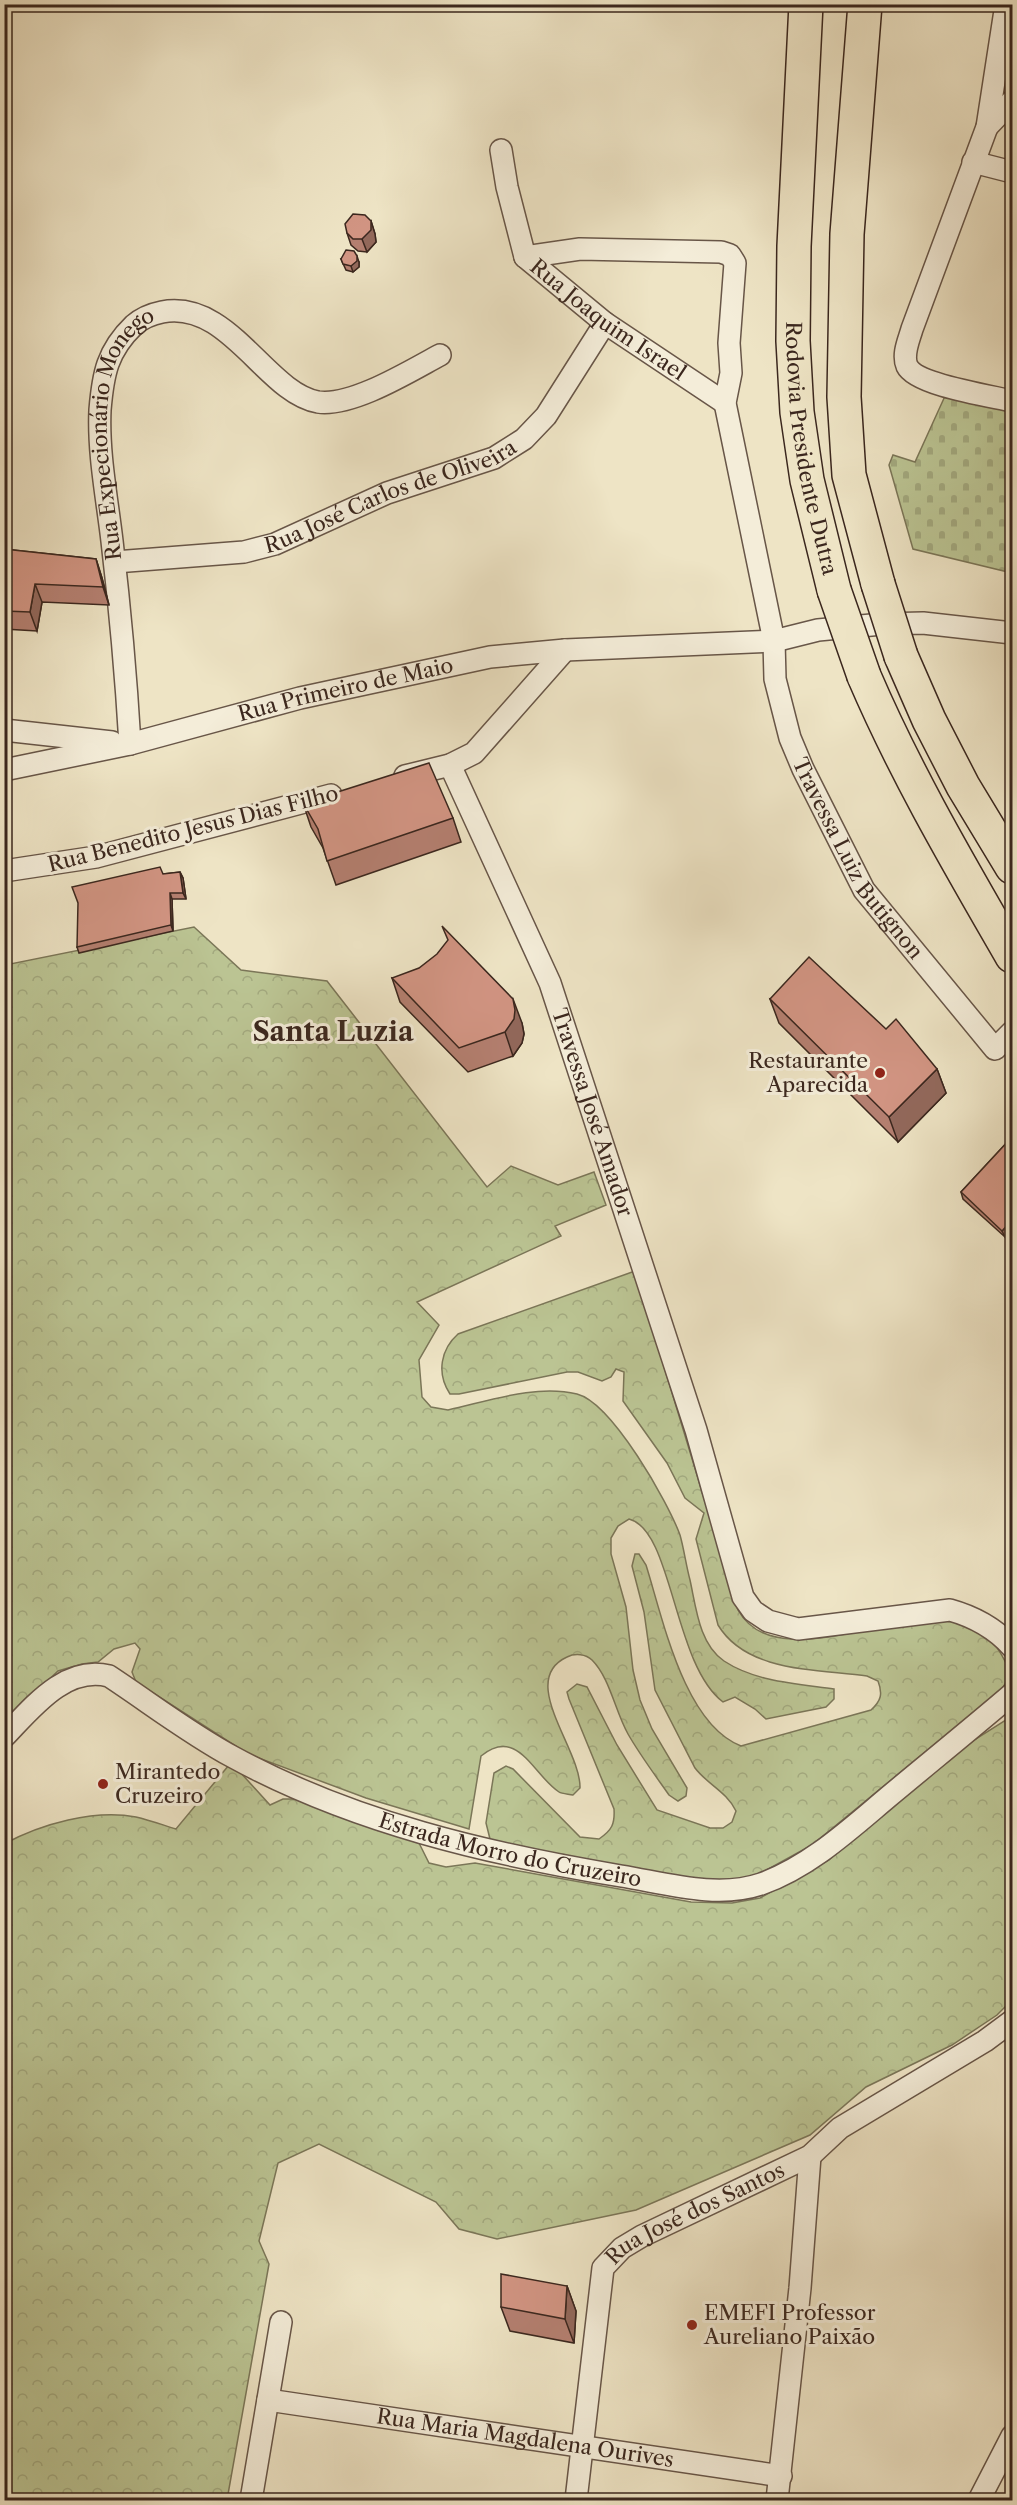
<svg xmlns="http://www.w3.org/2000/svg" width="1017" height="2505" font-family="'Libre Caslon Text',serif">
  <defs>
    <pattern id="forest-crowns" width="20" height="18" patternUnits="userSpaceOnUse" patternTransform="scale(1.5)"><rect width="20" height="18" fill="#bbc493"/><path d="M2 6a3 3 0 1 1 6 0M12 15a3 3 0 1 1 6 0" fill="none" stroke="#a2a87e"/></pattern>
    <pattern id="cemetery-stones" width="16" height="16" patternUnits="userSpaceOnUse" patternTransform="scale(1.5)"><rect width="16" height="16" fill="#bbc493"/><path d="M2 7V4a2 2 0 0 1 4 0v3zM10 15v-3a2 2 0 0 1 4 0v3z" fill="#a2a87e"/></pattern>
  </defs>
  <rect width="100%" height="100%" fill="#eee4c5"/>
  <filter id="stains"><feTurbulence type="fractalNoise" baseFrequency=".00333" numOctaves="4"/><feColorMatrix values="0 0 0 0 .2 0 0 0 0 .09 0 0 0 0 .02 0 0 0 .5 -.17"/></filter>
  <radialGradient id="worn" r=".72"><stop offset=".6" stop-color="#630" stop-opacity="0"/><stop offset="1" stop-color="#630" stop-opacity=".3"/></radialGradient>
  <!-- forest -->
  <path fill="url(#forest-crowns)" stroke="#7b7658" stroke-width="1.5" d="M 194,927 L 241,970 L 327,981 L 487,1187 L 511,1166 L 558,1185 L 594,1172 L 606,1205 L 555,1226 L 561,1236 L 417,1302 L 439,1325 L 419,1360 L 422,1397 L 431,1407 L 448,1410 C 489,1401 536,1384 577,1394 C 612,1403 668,1502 680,1535 C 684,1549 686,1565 690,1580 C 696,1607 699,1644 724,1661 C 756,1682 798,1684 834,1689 L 834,1699 L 826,1707 L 766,1719 L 755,1709 L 735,1697 L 723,1702 C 673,1664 673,1530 629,1519 L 618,1526 L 611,1538 L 611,1554 L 626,1607 L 633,1670 L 640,1700 L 652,1729 L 687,1788 L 686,1796 L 678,1801 L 669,1795 C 655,1775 640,1755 628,1734 C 615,1711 610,1678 592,1660 C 586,1654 575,1653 567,1657 C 517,1680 581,1749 580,1788 L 573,1795 C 569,1794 562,1794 559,1792 C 533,1775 518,1726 481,1756 L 469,1829 L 366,1798 L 248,1754 L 136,1682 L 132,1672 L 140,1649 L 135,1643 L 114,1649 L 98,1662 L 82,1664 L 58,1671 L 5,1722 L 5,965 Z
    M 635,1271 L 738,1610 C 779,1684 923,1589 983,1633 C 997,1644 1004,1658 1011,1674 L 1002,1689 L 812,1845 L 763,1872 L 740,1880 L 694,1880 L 491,1843 L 486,1823 L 494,1773 L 506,1766 L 513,1769 L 580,1837 L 599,1839 C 612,1830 615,1824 614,1809 L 569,1699 L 567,1692 L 577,1684 L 587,1687 L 617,1745 L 657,1810 L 710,1828 L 723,1828 L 732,1822 L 736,1811 C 727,1792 707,1784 695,1768 L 655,1690 L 644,1612 L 632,1566 L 635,1554 L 639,1554 L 646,1565 C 663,1619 684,1724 741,1746 L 871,1710 C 881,1701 883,1694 878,1681 L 867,1676 C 818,1669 747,1673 718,1625 L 696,1539 L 704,1513 L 685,1498 L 667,1463 L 623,1401 L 624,1372 L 616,1369 L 611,1377 L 602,1381 L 578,1372 L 567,1372 L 459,1394 L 450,1394 C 436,1373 441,1349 458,1334 Z
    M 1012,1716 L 1012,2000 L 997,2015 L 952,2045 L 866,2087 L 810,2135 L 636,2210 L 497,2239 L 459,2229 L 436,2202 L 319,2144 L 278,2163 L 259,2241 L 269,2264 L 227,2500 L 5,2500 L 4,1844 C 41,1824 94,1809 136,1817 C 149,1820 163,1825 176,1829 L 229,1765 L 239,1771 L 270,1805 L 283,1799 L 302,1799 L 418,1841 L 429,1863 L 446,1867 L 475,1863 L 691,1902 L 732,1903 L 760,1898 L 829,1860 L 963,1747 Z"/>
  <!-- cemetery -->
  <path fill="url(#cemetery-stones)" stroke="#7b7658" stroke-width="1.5" d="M 945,396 L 1012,412 L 1012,573 L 913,549 L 889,465 L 893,455 L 915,462 Z"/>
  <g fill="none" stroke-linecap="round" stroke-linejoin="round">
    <defs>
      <g id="street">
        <path d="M 1006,4 L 987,127 L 912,329 C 909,340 902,354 907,366 C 916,385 991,396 1012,401"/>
        <path d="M 987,127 L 1012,101"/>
        <path id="s1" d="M 501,150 L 507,187 L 525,257 L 605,323 L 725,403"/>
        <path d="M 973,162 L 1012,172"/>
        <path id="s2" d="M 525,257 L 580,249 L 721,252 L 730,255 L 735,263 L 729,343 L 731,373 L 725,403 L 774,641 L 775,679 L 790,738 L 803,769 L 864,890 L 995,1049 L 1012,1032"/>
        <path id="s3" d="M 115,562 L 244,552 L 275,544 L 387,493 L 494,458 L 524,439 L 546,416 L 605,323"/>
        <path d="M 4,730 L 112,742"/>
        <path id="s4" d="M 130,744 C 126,676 120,609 112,541 C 107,498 98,453 100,410 C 103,374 107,351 134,325 C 142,318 152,314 162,312 C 229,299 266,393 318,402 C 352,407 410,371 440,355"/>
        <path id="s5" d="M 450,765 L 550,983 L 696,1430 L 743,1597 L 753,1611 L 768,1621 L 798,1629 L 950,1610 C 975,1617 995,1628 1012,1647"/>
        <path id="s6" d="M 4,770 L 130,744 L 300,698 L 490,657 L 565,650 L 774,641 L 818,630 L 882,624 L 923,623 L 1012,633"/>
        <path d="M 405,776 L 450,765 L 474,753 L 565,650"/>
        <path d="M 4,871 L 96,857 L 331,795"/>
        <path id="s7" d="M 4,1737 C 32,1708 65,1665 109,1676 C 150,1703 190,1734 233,1757 C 352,1822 488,1854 621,1876 C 665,1883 717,1899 761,1884 C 809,1867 849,1830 887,1798 C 929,1763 971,1729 1012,1694"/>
        <path id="s8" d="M 268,2400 L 781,2476"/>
        <path d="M 251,2500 L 281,2322"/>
        <path id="s9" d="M 576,2500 L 603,2268 L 622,2248 L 642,2236 L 810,2156 L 840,2128 L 985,2041 L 1012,2021"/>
        <path d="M 777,2500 L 800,2288 L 810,2156"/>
        <path d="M 979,2500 L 1012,2436"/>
      </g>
      <g id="highway">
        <path id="s10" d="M 806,4 L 794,246 L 793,341 L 797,412 L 807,480 L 834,590"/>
        <path d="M 865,4 L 847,234 L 844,397 L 849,475 L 878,584"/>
        <path d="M 901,656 L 929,720 L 963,786 L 1012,867"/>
        <path d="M 864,676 C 906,774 959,864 1012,956"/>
      </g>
    </defs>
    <!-- street casing -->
    <use href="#street" stroke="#685648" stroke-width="24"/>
    <!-- highway casing -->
    <use href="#highway" stroke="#3b271e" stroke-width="36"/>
    <!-- street -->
    <use href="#street" stroke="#f4edd9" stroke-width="21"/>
    <!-- highway -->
    <use href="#highway" stroke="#eee4c5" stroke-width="33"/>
    <defs>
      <path id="highway-bridge" d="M 878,584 L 901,656
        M 834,590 L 864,676"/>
    </defs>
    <!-- highway-bridge casing -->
    <use href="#highway-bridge" stroke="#3b271e" stroke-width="36" stroke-linecap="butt"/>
    <!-- highway-bridge -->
    <use href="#highway-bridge" stroke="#eee4c5" stroke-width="33"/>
  </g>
  <!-- wall -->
  <path fill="#b47f70" stroke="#3b271e" stroke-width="1.5" d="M 371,221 L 375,234 L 376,242 L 367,252 L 358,251 L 351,245 L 347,233 Z
    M 341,259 L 359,262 L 359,267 L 353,272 L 346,270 Z
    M 4,549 L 96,559 L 102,578 L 109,605 L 42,602 L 37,631 L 4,629 Z
    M 303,803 L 453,818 L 461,842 L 336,885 L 323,848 L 311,827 Z
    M 180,872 L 183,878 L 186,899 L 172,899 L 173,931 L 79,953 L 77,947 L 163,874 Z
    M 392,978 L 522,1023 L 524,1034 L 522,1043 L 513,1056 L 468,1072 L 400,1002 Z
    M 770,999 L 937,1069 L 946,1093 L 898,1142 L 779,1023 Z
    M 1012,1137 L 1005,1237 L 963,1199 L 961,1192 Z
    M 567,2286 L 576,2311 L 574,2343 L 510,2331 L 501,2307 Z"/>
  <!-- shaded-wall -->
  <path fill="#92685b" stroke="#3b271e" stroke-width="1.5" d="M 371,221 L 375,234 L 376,242 L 367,252 L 362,239 Z
    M 357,256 L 359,262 L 359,267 L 353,272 L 351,266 Z
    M 96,559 L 102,578 L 109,605 L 103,587 Z
    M 35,584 L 42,602 L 37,631 L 30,612 Z
    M 180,872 L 183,878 L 186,899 L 183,893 Z
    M 170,893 L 172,899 L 173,931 L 171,925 Z
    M 513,999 L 522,1023 L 524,1034 L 522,1043 L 513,1056 L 505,1032 Z
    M 937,1069 L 946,1093 L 898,1142 L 889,1117 Z
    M 1012,1220 L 1012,1229 L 1005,1237 L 1002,1231 Z
    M 567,2286 L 576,2311 L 574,2343 L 565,2319 Z"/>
  <!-- building -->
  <path fill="#d19482" stroke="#3b271e" stroke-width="1.5" d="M 353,214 L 365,215 L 371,221 L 371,230 L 362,239 L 353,239 L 347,233 L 345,224 Z
    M 346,250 L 354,251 L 357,256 L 357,261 L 351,266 L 343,264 L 341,259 Z
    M 4,549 L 96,559 L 103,587 L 35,584 L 30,612 L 4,611 Z
    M 429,763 L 453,818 L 327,861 L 318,829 L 303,803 Z
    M 160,867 L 163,874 L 180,872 L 183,893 L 170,893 L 171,925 L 77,947 L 78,903 L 72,887 Z
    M 442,926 L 513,999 L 515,1010 L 514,1019 L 505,1032 L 459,1048 L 392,978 L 419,968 L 437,954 L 448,940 Z
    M 809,957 L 886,1029 L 896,1019 L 937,1069 L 889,1117 L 770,999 Z
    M 1012,1137 L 1012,1220 L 1002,1231 L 961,1192 Z
    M 501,2274 L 567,2286 L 565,2319 L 501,2307 Z"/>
  <!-- markers -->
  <g fill="#8f2418" stroke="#f4edd9" stroke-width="2">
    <circle cx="880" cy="1073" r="6"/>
    <circle cx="103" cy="1784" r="6"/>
    <circle cx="692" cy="2325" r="6"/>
  </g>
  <g text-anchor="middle" stroke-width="6" stroke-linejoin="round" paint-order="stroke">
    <!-- street labels -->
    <g font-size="21" fill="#3b271e" stroke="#f4edd9">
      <text dy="7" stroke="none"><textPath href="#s1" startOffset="214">Rua Joaquim Israel</textPath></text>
      <text dy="7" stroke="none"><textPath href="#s4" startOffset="318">Rua Expecionário Monego</textPath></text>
      <text dy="7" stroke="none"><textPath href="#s10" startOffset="446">Rodovia Presidente Dutra</textPath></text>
      <text dy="7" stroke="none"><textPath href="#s3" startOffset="286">Rua José Carlos de Oliveira</textPath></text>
      <text dy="7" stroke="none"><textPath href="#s6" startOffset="351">Rua Primeiro de Maio</textPath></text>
      <text transform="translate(193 829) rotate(-14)" y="7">Rua Benedito Jesus Dias Filho</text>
      <text dy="7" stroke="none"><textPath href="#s2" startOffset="837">Travessa Luiz Butignon</textPath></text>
      <text dy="7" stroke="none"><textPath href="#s5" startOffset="376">Travessa José Amador</textPath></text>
      <text dy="7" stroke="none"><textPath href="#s7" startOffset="570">Estrada Morro do Cruzeiro</textPath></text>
      <text dy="7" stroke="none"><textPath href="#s9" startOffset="342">Rua José dos Santos</textPath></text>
      <text dy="7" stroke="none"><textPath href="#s8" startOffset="260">Rua Maria Magdalena Ourives</textPath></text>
    </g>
    <!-- poi labels -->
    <g font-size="21" fill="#3b271e" stroke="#f4edd9" text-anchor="start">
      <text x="868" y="1068" text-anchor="end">Restaurante<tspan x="868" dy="24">Aparecida</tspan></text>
      <text x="115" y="1779">Mirantedo<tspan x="115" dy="24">Cruzeiro</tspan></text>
      <text x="704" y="2320">EMEFI Professor<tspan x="704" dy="24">Aureliano Paixão</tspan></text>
    </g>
    <!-- district labels -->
    <g font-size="27" font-weight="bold" fill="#3b271e" stroke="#f4edd9">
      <text x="333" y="1041">Santa Luzia</text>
    </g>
  </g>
  <!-- margin -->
  <rect width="1017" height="2505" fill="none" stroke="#eee4c5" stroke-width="24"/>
  <rect x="6" y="6" width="1005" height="2493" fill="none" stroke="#3b271e" stroke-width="3"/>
  <rect x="12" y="12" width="993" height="2481" fill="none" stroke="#3b271e" stroke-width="1.5"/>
  <rect width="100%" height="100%" filter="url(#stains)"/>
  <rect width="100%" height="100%" fill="url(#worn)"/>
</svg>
